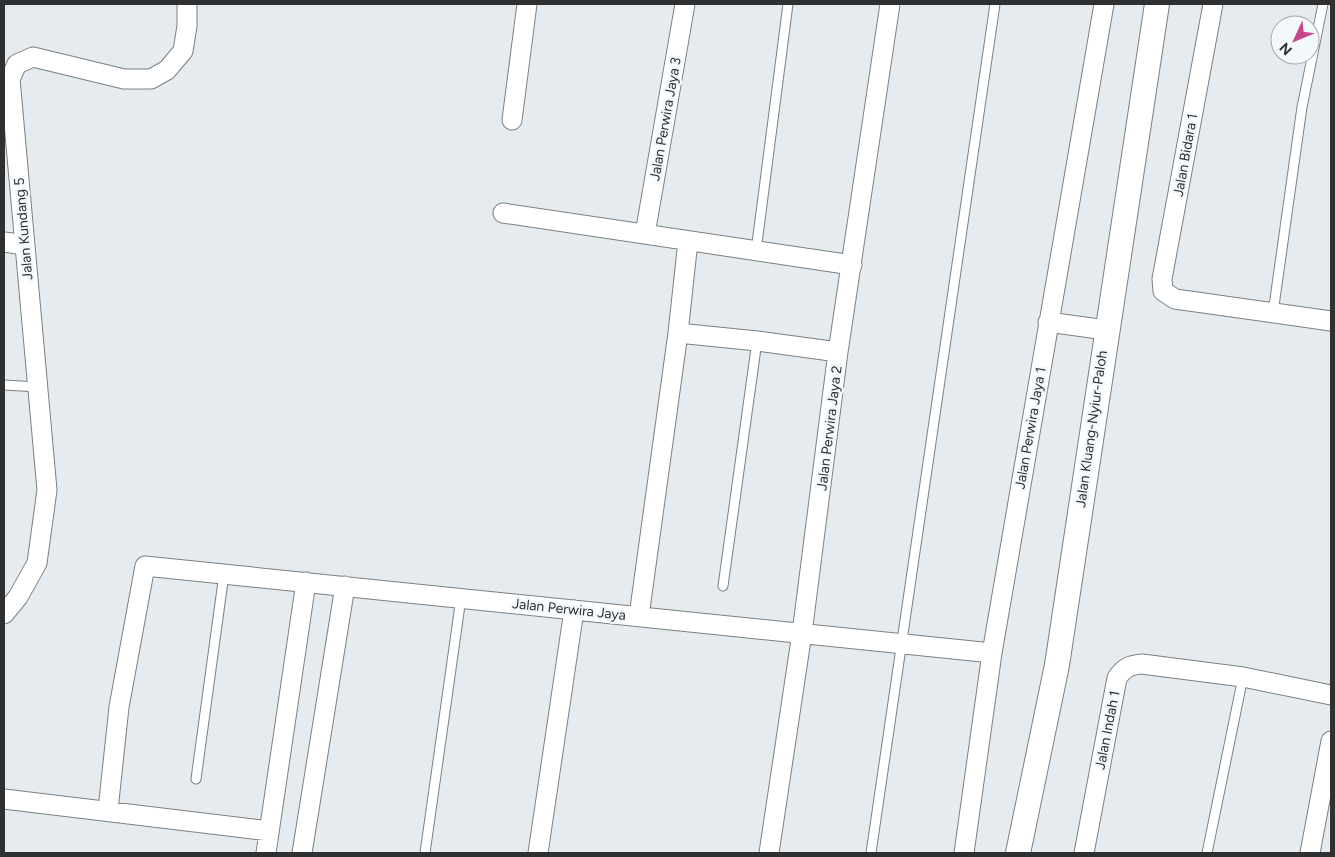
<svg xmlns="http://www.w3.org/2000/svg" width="1335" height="857" font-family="Figtree,sans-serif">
  <rect width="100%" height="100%" fill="#e5ebee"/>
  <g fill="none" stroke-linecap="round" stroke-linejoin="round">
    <defs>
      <path id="service" d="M 756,251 L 788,4
        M 1273,313 L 1302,107 L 1323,4
        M 4,385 L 38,387
        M 723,586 L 757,341
        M 196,779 L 224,574
        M 425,853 L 461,598
        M 871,853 L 995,4
        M 1207,853 L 1243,677"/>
      <path id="minor" d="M 1213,4 L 1162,279 L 1163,291 L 1175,299 L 1331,321
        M 512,120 L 527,4
        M 503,213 L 852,265
        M 645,234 L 685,4
        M 4,242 L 25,245
        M 1048,322 L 1106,330
        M 678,333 L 688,241
        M 4,614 L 18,597 L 37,563 L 47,490 L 10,79 L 17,64 L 33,57 L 124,79 L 151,79 L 167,70 L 183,51 L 187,26 L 187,4
        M 639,616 L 678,333 L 757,341 L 838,352
        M 4,799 L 269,831
        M 108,810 L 119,707 L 145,566 L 992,653
        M 266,853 L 306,582
        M 302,853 L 345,586
        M 538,853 L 574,610
        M 769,853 L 802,633 L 838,352 L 890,4
        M 964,853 L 992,653 L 1104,4
        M 1084,853 L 1117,678 C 1124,668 1129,665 1142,664 L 1243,677 L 1331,695
        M 1310,853 L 1331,741"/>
      <path id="tertiary" d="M 1018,853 L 1057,665 L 1157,4"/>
    </defs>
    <!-- service casing -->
    <use href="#service" stroke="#7a8083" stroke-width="11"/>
    <!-- minor casing -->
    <use href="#minor" stroke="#7a8083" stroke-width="21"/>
    <!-- tertiary casing -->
    <use href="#tertiary" stroke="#7a8083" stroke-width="26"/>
    <!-- service -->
    <use href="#service" stroke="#fff" stroke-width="9"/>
    <!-- minor -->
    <use href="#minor" stroke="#fff" stroke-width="19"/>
    <!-- tertiary -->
    <use href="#tertiary" stroke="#fff" stroke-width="24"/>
  </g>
  <g text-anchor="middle" stroke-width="5" stroke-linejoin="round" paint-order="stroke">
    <!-- street labels -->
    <g font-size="14" fill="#2e3031" stroke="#f2f8fc">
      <text transform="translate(665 119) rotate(-80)" y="5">Jalan Perwira Jaya 3</text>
      <text transform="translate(1185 155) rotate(-80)" y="5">Jalan Bidara 1</text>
      <text transform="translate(23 229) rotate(-95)" y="5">Jalan Kundang 5</text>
      <text transform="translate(829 428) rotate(-83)" y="5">Jalan Perwira Jaya 2</text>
      <text transform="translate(1030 428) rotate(-80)" y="5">Jalan Perwira Jaya 1</text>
      <text transform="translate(1091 429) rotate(-82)" y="5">Jalan Kluang-Nyiur-Paloh</text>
      <text transform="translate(569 609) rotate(6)" y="5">Jalan Perwira Jaya</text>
      <text transform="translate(1107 730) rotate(-79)" y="5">Jalan Indah 1</text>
    </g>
  </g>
  <!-- border -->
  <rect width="1335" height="857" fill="none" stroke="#2e3031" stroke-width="10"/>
  <!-- north arrow -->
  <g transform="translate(1295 40) rotate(226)"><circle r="24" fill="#f2f8fc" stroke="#a4a8ab"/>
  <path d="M0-4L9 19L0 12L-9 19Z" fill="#c9468c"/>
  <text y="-8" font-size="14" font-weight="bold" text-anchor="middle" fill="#2e3031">N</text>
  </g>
</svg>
